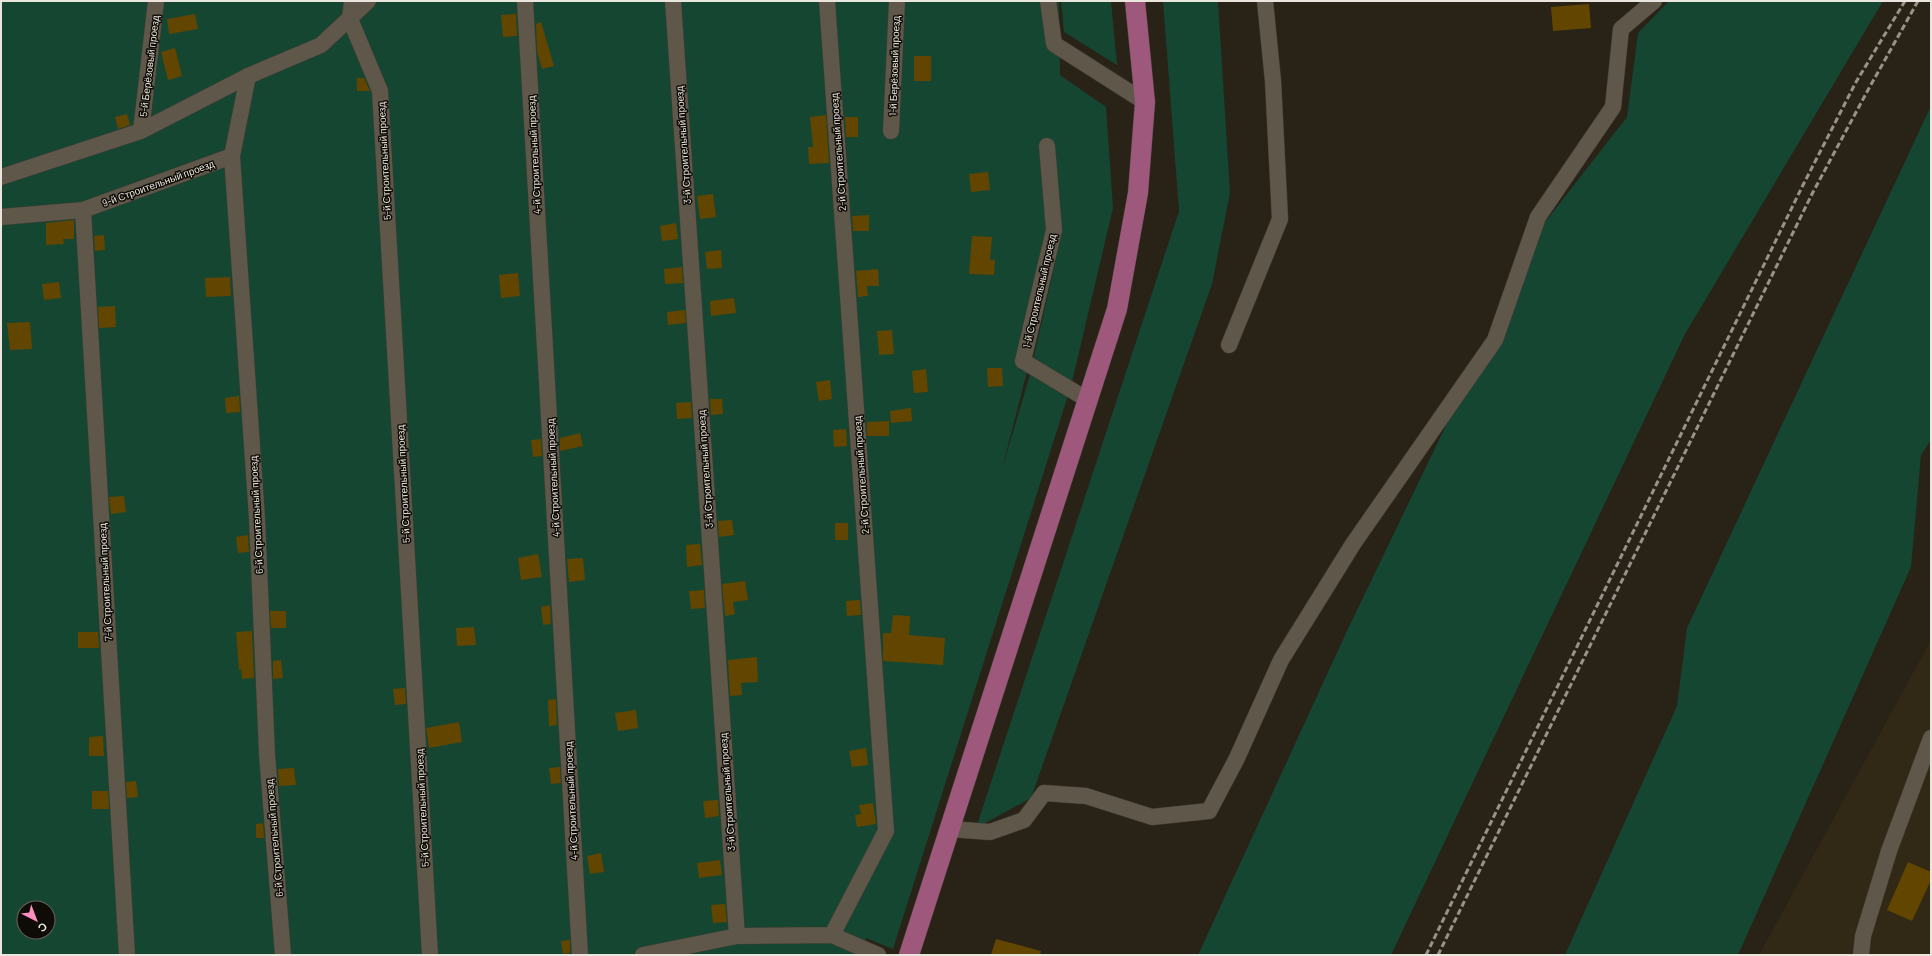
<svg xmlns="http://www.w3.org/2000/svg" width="1932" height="956" font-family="Barlow,sans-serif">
  <rect width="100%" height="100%" fill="#292217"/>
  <!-- built -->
  <path fill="#312816" d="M 1931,640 L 1931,955 L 1759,955 Z"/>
  <!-- green -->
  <path fill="#154632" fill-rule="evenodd" d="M 1,1 L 1059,1 L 1060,75 L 1106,107 L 1113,208 L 1071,386 L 893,949 L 866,938 L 861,955 L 1,955 ZM 1057,255 L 1029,378 L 1002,469 ZM 24,908 L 48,908 L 48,932 L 24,932 Z
    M 1061,1 L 1111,1 L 1117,65 L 1064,32 Z
    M 1163,1 L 1218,1 L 1230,193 L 1212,284 L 1031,798 L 976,828 L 1179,211 Z
    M 1669,1 L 1883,1 L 1685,334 L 1391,955 L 1198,955 L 1346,633 L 1542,226 L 1627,117 L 1638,33 Z
    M 1931,106 L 1931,440 L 1921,455 L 1911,567 L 1738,955 L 1565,955 L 1677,706 L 1687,628 Z"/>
  <!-- building -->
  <path fill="#624600" d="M 1589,4 L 1591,28 L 1553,31 L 1551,7 Z
    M 195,14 L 198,29 L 169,34 L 167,19 Z
    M 516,14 L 517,36 L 503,37 L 501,15 Z
    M 541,22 L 554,66 L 542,69 L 537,51 L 536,24 Z
    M 175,48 L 182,76 L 168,80 L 161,52 Z
    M 914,56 L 931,56 L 931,81 L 914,81 Z
    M 357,78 L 364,78 L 370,91 L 357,91 Z
    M 127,114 L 130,125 L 118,129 L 115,117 Z
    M 826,115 L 829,163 L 809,164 L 808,147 L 813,147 L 810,117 Z
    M 845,117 L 858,117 L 858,137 L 846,137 Z
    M 988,172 L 990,190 L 971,192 L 969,174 Z
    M 713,194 L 716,217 L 700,219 L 697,196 Z
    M 869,215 L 869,231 L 853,231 L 852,216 Z
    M 74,220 L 74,239 L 63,239 L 64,244 L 46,245 L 46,223 Z
    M 676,223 L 678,239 L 662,241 L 660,226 Z
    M 104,235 L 105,250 L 95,251 L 94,236 Z
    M 972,236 L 992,237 L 990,260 L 995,260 L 994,275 L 969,274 Z
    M 721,250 L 722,268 L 707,269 L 705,252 Z
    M 682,267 L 683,283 L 665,284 L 664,269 Z
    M 878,269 L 879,286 L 867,286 L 868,296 L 858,297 L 856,271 Z
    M 518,273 L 520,296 L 501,298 L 499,275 Z
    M 230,277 L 231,296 L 206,297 L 205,278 Z
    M 59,282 L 61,298 L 44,300 L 42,284 Z
    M 734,298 L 736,313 L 711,316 L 710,301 Z
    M 115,306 L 116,327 L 99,328 L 98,307 Z
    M 685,310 L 686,323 L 668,325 L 667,312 Z
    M 30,322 L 32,349 L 10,350 L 7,323 Z
    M 892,330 L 894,354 L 879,355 L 877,331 Z
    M 987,368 L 1002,368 L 1003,386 L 988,387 Z
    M 926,369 L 928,392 L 914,393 L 912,371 Z
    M 830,380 L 832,399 L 819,401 L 816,382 Z
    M 239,396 L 240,412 L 226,413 L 225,398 Z
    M 710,399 L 722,399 L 723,414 L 711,415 Z
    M 691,402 L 692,418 L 677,419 L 676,403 Z
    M 911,408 L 912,421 L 891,423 L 890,411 Z
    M 889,421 L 889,436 L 867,436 L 867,422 Z
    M 846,429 L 847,446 L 834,447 L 833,430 Z
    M 580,433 L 583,446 L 560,451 L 560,438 Z
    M 541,439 L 542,456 L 533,457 L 531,440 Z
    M 124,496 L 126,512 L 111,514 L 109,497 Z
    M 732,520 L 734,535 L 719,537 L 718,521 Z
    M 835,523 L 848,523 L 848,540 L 835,540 Z
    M 248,535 L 249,552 L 238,553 L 236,537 Z
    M 700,544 L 702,565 L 687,567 L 686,545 Z
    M 538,554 L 542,577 L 521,580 L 518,558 Z
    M 583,558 L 585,580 L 569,582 L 567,559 Z
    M 745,581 L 748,600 L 733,602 L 735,614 L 725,616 L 722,584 Z
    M 704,590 L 705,608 L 691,609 L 689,591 Z
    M 860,600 L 861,615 L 847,616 L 846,601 Z
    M 550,605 L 551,624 L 543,625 L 541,607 Z
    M 270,611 L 286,611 L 286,628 L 271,628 Z
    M 893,615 L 910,616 L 909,635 L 945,638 L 943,665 L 883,661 L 883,633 L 891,633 Z
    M 474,627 L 476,645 L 457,646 L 456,628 Z
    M 252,631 L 254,678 L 242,679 L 241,669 L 239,670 L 236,632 Z
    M 78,632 L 98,632 L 99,648 L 78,648 Z
    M 757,657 L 758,682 L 741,683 L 742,695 L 730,696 L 728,660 Z
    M 281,660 L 283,678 L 273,679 L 273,661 Z
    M 405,688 L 406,704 L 395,705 L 393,689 Z
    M 556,699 L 557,725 L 549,726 L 548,700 Z
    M 636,710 L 638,728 L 618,731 L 615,713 Z
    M 459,722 L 462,742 L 429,748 L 426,728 Z
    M 103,736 L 104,756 L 89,756 L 89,737 Z
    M 866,748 L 868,765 L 852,767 L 849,751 Z
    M 560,767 L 561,783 L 551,784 L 549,768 Z
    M 294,768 L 296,785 L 279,786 L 278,769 Z
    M 136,781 L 138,797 L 127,798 L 126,782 Z
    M 92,791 L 108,791 L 109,809 L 92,809 Z
    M 718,800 L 719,816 L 705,818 L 703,801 Z
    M 873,803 L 876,824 L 857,827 L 855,815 L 861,814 L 859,805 Z
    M 263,823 L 264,838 L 256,838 L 256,824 Z
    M 601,853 L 604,872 L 590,874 L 587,856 Z
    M 720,860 L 722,875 L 699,878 L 697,863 Z
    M 1908,862 L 1931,872 L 1931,880 L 1912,921 L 1887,910 Z
    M 725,904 L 727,922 L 713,923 L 711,905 Z
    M 996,939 L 1041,951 L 1040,955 L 991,955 Z
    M 570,940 L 570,953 L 563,954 L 561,941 Z"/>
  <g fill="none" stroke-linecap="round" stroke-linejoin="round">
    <defs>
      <path id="minor" d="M 352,1 L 350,19 L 380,91 L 430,955
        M 525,1 L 580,955
        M 673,1 L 737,936
        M 827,1 L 886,831 L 832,935
        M 1048,1 L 1054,44 L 1145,102
        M 248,76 L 232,156 L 257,518 L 267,754 L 283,955
        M 141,131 L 156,1
        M 891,131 L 897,1
        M 1047,146 L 1054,230 L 1023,361 L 1088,400
        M 1,177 L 141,131 L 248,76 L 321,45 L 368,1
        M 83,210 L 127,955
        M 1,217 L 83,210 L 232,156
        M 1229,345 L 1280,219 L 1273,81 L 1265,1
        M 950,829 L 990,832 L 1024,820 L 1044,793 L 1086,796 L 1152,817 L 1209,811 L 1237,758 L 1281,660 L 1353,544 L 1495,340 L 1538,217 L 1613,107 L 1621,29 L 1654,1
        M 643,955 L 737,936 L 832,935 L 878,955
        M 1861,955 L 1863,936 L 1889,851 L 1931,738"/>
      <path id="major" d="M 909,955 L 1117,309 L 1138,193 L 1145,102 L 1135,1"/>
    </defs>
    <!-- minor casing -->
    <use href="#minor" stroke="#413c33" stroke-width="17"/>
    <!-- major casing -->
    <use href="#major" stroke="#413c33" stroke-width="21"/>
    <!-- minor -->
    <use href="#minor" stroke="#5e574a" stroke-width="16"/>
    <!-- major -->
    <use href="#major" stroke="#9d587b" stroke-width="20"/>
    <!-- rail -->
    <path stroke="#98938a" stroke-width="3" stroke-dasharray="6 3" stroke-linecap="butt" d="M 1426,955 L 1802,187 L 1856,82 L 1905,1
      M 1438,955 L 1812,194 L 1868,90 L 1918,1"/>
  </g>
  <g text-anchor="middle" stroke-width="3" stroke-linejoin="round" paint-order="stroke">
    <!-- street labels -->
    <g font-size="10" fill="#eae6de" stroke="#0f0c07">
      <text transform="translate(149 66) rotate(-83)" y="4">5-й Берёзовый проезд</text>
      <text transform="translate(894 66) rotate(-88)" y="4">1-й Берёзовый проезд</text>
      <text transform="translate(683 145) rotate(-94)" y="4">3-й Строительный проезд</text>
      <text transform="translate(838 152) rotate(-94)" y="4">2-й Строительный проезд</text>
      <text transform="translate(534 155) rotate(-93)" y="4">4-й Строительный проезд</text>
      <text transform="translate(384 161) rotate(-93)" y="4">5-й Строительный проезд</text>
      <text transform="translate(158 183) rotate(-20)" y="4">9-й Строительный проезд</text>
      <text transform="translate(1039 291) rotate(-77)" y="4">1-й Строительный проезд</text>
      <text transform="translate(705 469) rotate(-94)" y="4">3-й Строительный проезд</text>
      <text transform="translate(861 475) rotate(-94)" y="4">2-й Строительный проезд</text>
      <text transform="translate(553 478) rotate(-93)" y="4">4-й Строительный проезд</text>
      <text transform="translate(403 484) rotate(-93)" y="4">5-й Строительный проезд</text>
      <text transform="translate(256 515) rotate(-93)" y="4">6-й Строительный проезд</text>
      <text transform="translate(105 582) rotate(-93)" y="4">7-й Строительный проезд</text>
      <text transform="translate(727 792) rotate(-94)" y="4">3-й Строительный проезд</text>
      <text transform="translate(571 801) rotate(-93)" y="4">4-й Строительный проезд</text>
      <text transform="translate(422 808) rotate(-93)" y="4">5-й Строительный проезд</text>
      <text transform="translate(274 838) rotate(-95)" y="4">6-й Строительный проезд</text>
    </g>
  </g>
  <!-- border -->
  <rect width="1932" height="956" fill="none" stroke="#eae6de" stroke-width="4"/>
  <!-- north arrow -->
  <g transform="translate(36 920) rotate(138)"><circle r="19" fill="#0f0c07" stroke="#67635d"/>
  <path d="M0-3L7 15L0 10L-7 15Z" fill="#fc8fc1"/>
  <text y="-6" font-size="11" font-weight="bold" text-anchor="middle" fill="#eae6de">С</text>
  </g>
</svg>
